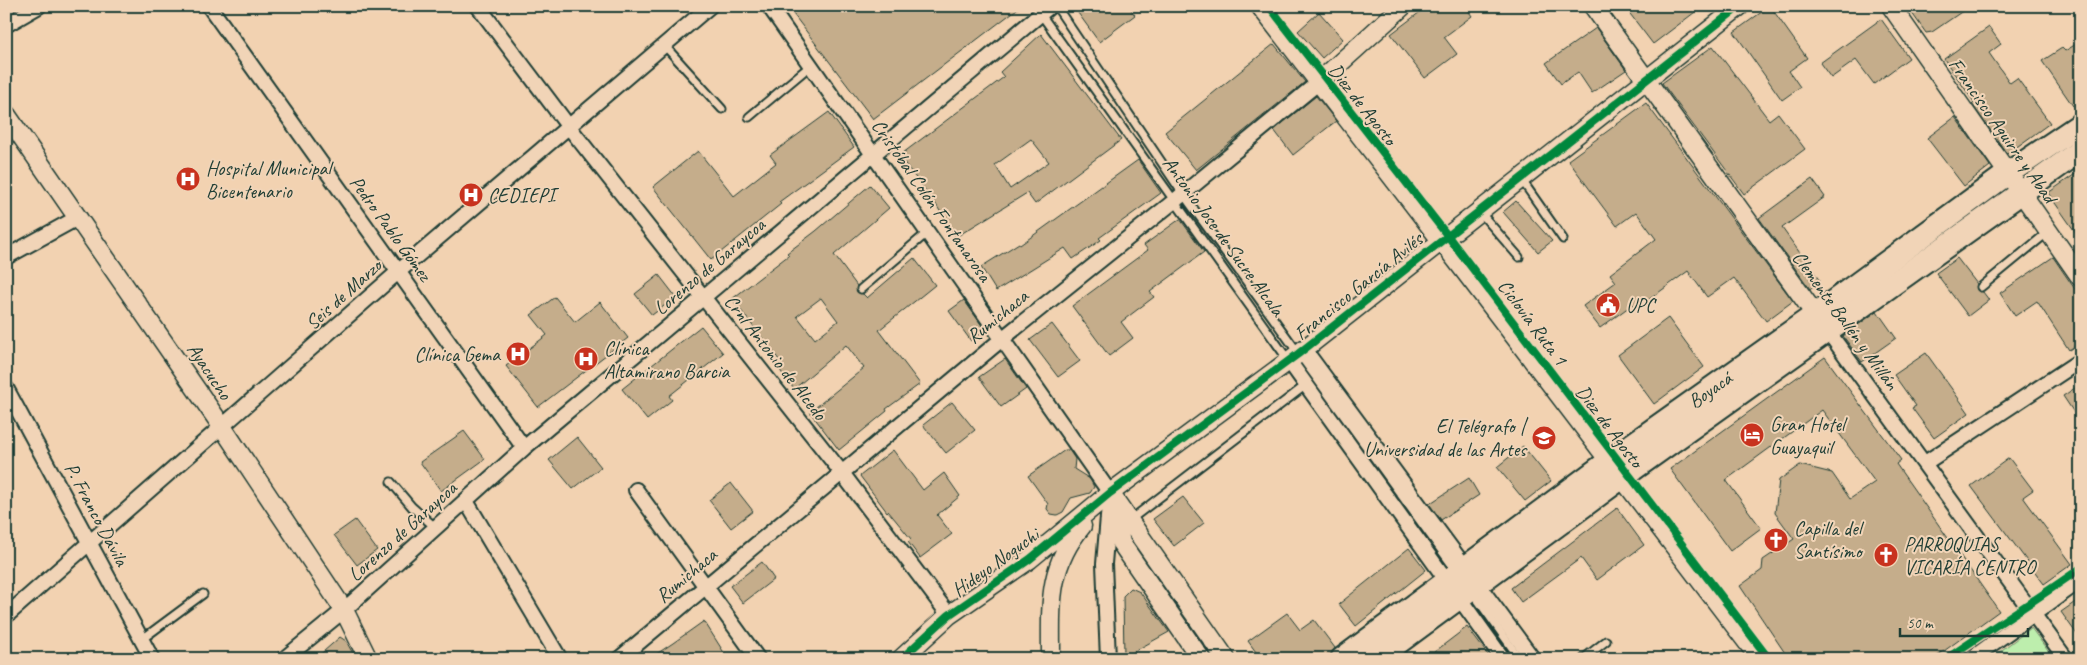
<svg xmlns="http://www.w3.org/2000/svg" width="2087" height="665" font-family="Caveat,sans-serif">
  <rect width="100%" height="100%" fill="#f2d2b1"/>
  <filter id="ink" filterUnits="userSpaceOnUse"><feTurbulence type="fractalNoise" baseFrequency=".02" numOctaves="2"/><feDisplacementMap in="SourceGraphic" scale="10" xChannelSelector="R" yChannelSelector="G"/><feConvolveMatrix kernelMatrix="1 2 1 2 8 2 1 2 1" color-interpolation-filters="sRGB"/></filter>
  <g filter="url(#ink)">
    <!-- green -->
    <path fill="#bdeead" stroke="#6e9670" d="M 2031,628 L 2054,659 L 1990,659 Z"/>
    <!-- building -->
    <path fill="#c5ad8b" stroke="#1f3d34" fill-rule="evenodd" d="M 787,6 L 1021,6 L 873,119 Z
      M 1073,6 L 1128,6 L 1135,15 L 1099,42 Z
      M 1428,6 L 1465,6 L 1472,16 L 1444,37 L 1457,54 L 1425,78 L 1391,34 Z
      M 1624,6 L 1703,6 L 1653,44 Z
      M 1770,6 L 1807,58 L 1789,71 L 1800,87 L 1782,100 L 1734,32 Z
      M 1907,6 L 1970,6 L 1932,32 L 1926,33 Z
      M 1319,12 L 1343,39 L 1322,58 L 1298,31 Z
      M 1881,19 L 1909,58 L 1874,84 L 1856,60 L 1831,78 L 1820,63 Z
      M 1989,27 L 2001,44 L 1989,53 L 2010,83 L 2017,78 L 2050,123 L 2007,154 L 1972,104 L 1974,102 L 1944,59 Z
      M 1596,28 L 1626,70 L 1592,93 L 1578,72 L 1561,84 L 1546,63 Z
      M 1041,34 L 1121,140 L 1035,204 L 1027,193 L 956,237 L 935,203 L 899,156 L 1004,77 L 1000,72 ZM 1031,139 L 1049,162 L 1010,189 L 995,165 Z
      M 2081,41 L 2081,101 L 2073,106 L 2042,61 L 2062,48 L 2065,51 Z
      M 1274,44 L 1305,82 L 1196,170 L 1165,132 Z
      M 1713,46 L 1769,120 L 1778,113 L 1805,149 L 1744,194 L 1662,83 Z
      M 1316,96 L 1336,121 L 1293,155 L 1274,130 Z
      M 1646,103 L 1793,301 L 1766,321 L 1734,278 L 1707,297 L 1688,271 L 1636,309 L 1633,304 L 1600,328 L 1583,306 L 1616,282 L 1610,274 L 1656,239 L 1636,212 L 1617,226 L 1568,160 Z
      M 829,112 L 854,147 L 779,202 L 781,204 L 711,260 L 653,187 L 698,151 L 734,196 L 776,163 L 770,155 Z
      M 1955,117 L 1990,166 L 1964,186 L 1927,138 Z
      M 1138,160 L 1161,193 L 1099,238 L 1101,240 L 1073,259 L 1065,248 L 996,291 L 981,267 L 1019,243 L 1020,245 Z
      M 2081,170 L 2081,240 L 2048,193 Z
      M 1812,179 L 1825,197 L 1782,228 L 1820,281 L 1810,289 L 1759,218 Z
      M 870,185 L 889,208 L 834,255 L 857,286 L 857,292 L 863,294 L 867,298 L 914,258 L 935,285 L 879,330 L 920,384 L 886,409 L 887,411 L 839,450 L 810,412 L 864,368 L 846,345 L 794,389 L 779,369 L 783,365 L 732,299 L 789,255 L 787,253 L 816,231 ZM 821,298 L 838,321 L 815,339 L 797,316 Z
      M 1516,201 L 1552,241 L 1538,252 L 1503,212 Z
      M 1180,219 L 1204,252 L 1150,292 L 1154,297 L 1121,322 L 1133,338 L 1109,356 L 1072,306 L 1148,250 L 1144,245 Z
      M 2053,257 L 2081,298 L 2081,342 L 2069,350 L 2037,301 L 2015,316 L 2000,293 Z
      M 1957,258 L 1977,284 L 1977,290 L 1983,292 L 1989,300 L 1968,316 L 1936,273 Z
      M 659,275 L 676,297 L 652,315 L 635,294 Z
      M 555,297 L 575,322 L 600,302 L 628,338 L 538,407 L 506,366 L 547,335 L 531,315 Z
      M 964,300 L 985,330 L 971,341 L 949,311 Z
      M 1877,311 L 1896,338 L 1862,362 L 1843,336 Z
      M 1668,318 L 1704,367 L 1654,404 L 1618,355 Z
      M 1052,324 L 1080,361 L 1058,377 L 1030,340 Z
      M 701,326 L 723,353 L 669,396 L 672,400 L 647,420 L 622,389 Z
      M 1926,353 L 1969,413 L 1934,438 L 1912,408 L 1916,406 L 1894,375 Z
      M 1825,357 L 1901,460 L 1896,464 L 1999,611 L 1933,659 L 1789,659 L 1740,586 L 1762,570 L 1763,560 L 1794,539 L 1775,513 L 1779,480 L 1800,465 L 1832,473 L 1850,499 L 1875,482 L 1822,410 L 1726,480 L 1761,528 L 1730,551 L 1670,469 Z
      M 1005,359 L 1026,389 L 1001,407 L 979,377 Z
      M 2081,384 L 2081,423 L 2063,396 Z
      M 952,402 L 975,430 L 946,453 L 923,425 Z
      M 464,431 L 485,459 L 441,491 L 420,462 Z
      M 577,437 L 601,467 L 573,489 L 549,460 Z
      M 1523,446 L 1551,481 L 1525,501 L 1497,467 Z
      M 893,450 L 923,490 L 944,473 L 960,496 L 937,515 L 952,534 L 920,558 L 908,542 L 911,539 L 888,511 L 887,512 L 860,476 Z
      M 1065,450 L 1069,450 L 1075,459 L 1074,469 L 1090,479 L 1094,487 L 1090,493 L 1071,498 L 1063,512 L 1057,515 L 1051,514 L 1047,509 L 1048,504 L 1028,476 Z
      M 2009,458 L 2033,490 L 2023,497 L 2072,564 L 2044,584 L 1971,486 Z
      M 1469,478 L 1479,495 L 1441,520 L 1429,504 Z
      M 731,483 L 753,511 L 731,528 L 709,500 Z
      M 1183,497 L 1204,523 L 1174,546 L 1153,519 Z
      M 1617,508 L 1644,545 L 1597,580 L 1581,558 L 1521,602 L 1511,588 Z
      M 355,520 L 377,550 L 357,565 L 334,535 Z
      M 1409,548 L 1426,570 L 1356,626 L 1339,604 Z
      M 762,562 L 774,579 L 743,603 L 730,586 Z
      M 1131,588 L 1140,592 L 1169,632 L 1124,657 L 1123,596 Z
      M 2081,598 L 2081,640 L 2061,612 Z
      M 1287,613 L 1300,630 L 1314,620 L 1335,648 L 1330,656 L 1326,659 L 1261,659 L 1248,641 Z
      M 704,621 L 728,659 L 649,659 L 673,643 Z
      M 1467,627 L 1491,659 L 1425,659 Z
      M 340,637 L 346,641 L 356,659 L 315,659 Z"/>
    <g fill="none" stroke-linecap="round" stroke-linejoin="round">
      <defs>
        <path id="service" d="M 1035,6 L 1289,361
          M 1056,6 L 1183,194 L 1457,572
          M 664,45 L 722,109
          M 749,117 L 810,66
          M 1521,179 L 1563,239
          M 1479,211 L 1519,257
          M 1981,287 L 2048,232
          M 861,289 L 928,232
          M 391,482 L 412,507 L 436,528
          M 1130,520 L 1306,385
          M 1472,592 L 1520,659
          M 141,640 L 203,594
          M 1583,659 L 1606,641"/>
        <path id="minor" d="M 209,6 L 524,448
          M 478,6 L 569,127 L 842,473 L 949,615
          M 769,6 L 1110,493 L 1104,564 L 1108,659
          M 6,25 L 39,6
          M 6,257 L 79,217
          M 1827,330 L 2066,659
          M 1304,349 L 1533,659
          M 1289,361 L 1503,659
          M 6,388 L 152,659
          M 1925,463 L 2081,360
          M 636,490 L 758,659
          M 466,501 L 560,659
          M 6,616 L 398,272 L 710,6
          M 284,659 L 344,610 L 524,448 L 1050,6
          M 619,659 L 1002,339 L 1183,194 L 1319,82
          M 1971,659 L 2081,580"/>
        <path id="tertiary" d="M 1260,6 L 1457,261 L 1760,659
          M 1593,6 L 1822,324
          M 1891,6 L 2081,278
          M 1319,82 L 1403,6
          M 6,114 L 223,428 L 344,610 L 368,659
          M 1110,493 L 1226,659
          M 1112,501 L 1121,543 L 1201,659
          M 901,659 L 949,615 L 1030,559 L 1110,493 L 1298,354 L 1740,6
          M 1051,659 C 1051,607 1047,567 1082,526"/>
        <g id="primary">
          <path id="s1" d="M 1342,659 L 1609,461 L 1815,315 L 2007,174 L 2081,124"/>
          <path d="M 1376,659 L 1628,473 L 2081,150"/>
        </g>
      </defs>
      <!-- service casing -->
      <use href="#service" stroke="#1f3d34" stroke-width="11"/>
      <!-- minor casing -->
      <use href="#minor" stroke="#1f3d34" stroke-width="18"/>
      <!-- tertiary casing -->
      <use href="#tertiary" stroke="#1f3d34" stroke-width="21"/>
      <!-- primary casing -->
      <use href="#primary" stroke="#1f3d34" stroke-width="26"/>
      <!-- service -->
      <use href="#service" stroke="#f1d4b7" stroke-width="7"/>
      <!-- minor -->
      <use href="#minor" stroke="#f1d4b7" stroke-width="14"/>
      <!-- tertiary -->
      <use href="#tertiary" stroke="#f1d4b7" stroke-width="18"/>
      <!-- primary -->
      <use href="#primary" stroke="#f1d4b7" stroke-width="22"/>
      <defs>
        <path id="cycleway" d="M 1269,6 L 1447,235 L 1769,659
          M 901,659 L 949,615 L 1030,559 L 1110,493 L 1298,354 L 1740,6
          M 1946,659 C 1991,628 2036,600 2081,568"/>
      </defs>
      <!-- cycleway casing -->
      <use href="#cycleway" stroke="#f1d4b7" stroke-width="11"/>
      <!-- cycleway -->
      <use href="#cycleway" stroke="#00873e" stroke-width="8"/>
    </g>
  </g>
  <!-- icons -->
  <defs>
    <symbol id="hospital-disc" viewBox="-11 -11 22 22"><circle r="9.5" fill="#c8321e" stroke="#f1d4b7"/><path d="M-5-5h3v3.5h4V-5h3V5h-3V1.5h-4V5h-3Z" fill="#fff"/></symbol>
    <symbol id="civic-disc" viewBox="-11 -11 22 22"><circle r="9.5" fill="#c8321e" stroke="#f1d4b7"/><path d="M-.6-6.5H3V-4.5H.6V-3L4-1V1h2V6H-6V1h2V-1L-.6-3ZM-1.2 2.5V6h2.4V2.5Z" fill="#fff"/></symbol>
    <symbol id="hotel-disc" viewBox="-11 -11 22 22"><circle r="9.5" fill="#c8321e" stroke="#f1d4b7"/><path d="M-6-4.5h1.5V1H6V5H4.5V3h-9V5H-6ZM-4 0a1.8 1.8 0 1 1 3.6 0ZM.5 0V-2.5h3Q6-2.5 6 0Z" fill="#fff"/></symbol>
    <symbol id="university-disc" viewBox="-11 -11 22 22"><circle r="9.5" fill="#c8321e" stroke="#f1d4b7"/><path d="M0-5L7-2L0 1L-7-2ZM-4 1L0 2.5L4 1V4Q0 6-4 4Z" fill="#fff"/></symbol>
    <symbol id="church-disc" viewBox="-11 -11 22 22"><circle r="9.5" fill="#c8321e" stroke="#f1d4b7"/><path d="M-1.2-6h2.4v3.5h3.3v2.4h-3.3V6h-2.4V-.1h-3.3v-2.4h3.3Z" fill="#fff"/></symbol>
  </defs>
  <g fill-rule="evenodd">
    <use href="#hospital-disc" x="174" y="165" width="28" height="28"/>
    <use href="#hospital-disc" x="457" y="181" width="28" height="28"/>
    <use href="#civic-disc" x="1594" y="291" width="28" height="28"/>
    <use href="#hospital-disc" x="504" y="340" width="28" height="28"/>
    <use href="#hospital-disc" x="572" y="345" width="28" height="28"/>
    <use href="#hotel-disc" x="1738" y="421" width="28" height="28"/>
    <use href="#university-disc" x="1530" y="424" width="28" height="28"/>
    <use href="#church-disc" x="1762" y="526" width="28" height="28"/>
    <use href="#church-disc" x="1872" y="541" width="28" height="28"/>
  </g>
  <g text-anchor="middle" stroke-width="4" stroke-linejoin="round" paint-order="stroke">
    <!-- street labels -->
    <g font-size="20" fill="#1f3d34" stroke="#f1d4b7">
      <text transform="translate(1363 104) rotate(52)" y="7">Diez de Agosto</text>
      <text transform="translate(2003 130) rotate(55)" y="7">Francisco Aguirre y Abad</text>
      <text transform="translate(932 200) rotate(55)" y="7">Cristóbal Colón Fontanarosa</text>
      <text transform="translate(391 228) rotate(54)" y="7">Pedro Pablo Gómez</text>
      <text transform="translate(1224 236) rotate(54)" y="7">Antonio Jose de Sucre Alcala</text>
      <text transform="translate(709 266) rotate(-40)" y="7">Lorenzo de Garaycoa</text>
      <text transform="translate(1358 286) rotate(-39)" y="7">Francisco García Avilés</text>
      <text transform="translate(343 294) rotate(-42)" y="7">Seis de Marzo</text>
      <text transform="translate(997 316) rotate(-39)" y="7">Rumichaca</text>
      <text transform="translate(1846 320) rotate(54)" y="7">Clemente Ballén y Millán</text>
      <text transform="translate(1533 322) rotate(53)" y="7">Ciclovía Ruta 1</text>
      <text transform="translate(776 357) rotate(52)" y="7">Crnl Antonio de Alcedo</text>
      <text transform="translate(210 371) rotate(56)" y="7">Ayacucho</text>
      <text dy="7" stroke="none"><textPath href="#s1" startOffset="456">Boyacá</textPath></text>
      <text transform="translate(1610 426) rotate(53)" y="7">Diez de Agosto</text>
      <text transform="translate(97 514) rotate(62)" y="7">P. Franco Dávila</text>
      <text transform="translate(402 531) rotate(-42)" y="7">Lorenzo de Garaycoa</text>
      <text transform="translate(995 562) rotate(-36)" y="7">Hideyo Noguchi</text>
      <text transform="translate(686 575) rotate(-40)" y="7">Rumichaca</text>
    </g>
    <!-- poi labels -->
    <g font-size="20" fill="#1f3d34" stroke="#f1d4b7" text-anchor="start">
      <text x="206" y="175">Hospital Municipal<tspan x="206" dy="23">Bicentenario</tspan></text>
      <text x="488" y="202">CEDIEPI</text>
      <text x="1626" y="312">UPC</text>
      <text x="604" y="355">Clínica<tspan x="604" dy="23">Altamirano Barcia</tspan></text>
      <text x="500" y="361" text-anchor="end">Clínica Gema</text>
      <text x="1770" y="431">Gran Hotel<tspan x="1770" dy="23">Guayaquil</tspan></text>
      <text x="1526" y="433" text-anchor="end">El Telégrafo |<tspan x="1526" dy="23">Universidad de las Artes</tspan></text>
      <text x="1794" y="535">Capilla del<tspan x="1794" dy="23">Santísimo</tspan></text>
      <text x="1904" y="551">PARROQUIAS<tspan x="1904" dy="23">VICARÍA CENTRO</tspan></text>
    </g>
  </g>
  <!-- margin -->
  <rect width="2087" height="665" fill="none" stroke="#f1d4b7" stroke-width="25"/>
  <rect x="12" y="12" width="2062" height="640" fill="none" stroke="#1f3d34" stroke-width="2" filter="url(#ink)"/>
  <!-- scale -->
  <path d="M1900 628v8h128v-8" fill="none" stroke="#1f3d34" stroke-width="2.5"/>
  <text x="1907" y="628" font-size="15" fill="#1f3d34" stroke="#f1d4b7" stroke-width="4" paint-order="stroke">50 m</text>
</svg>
